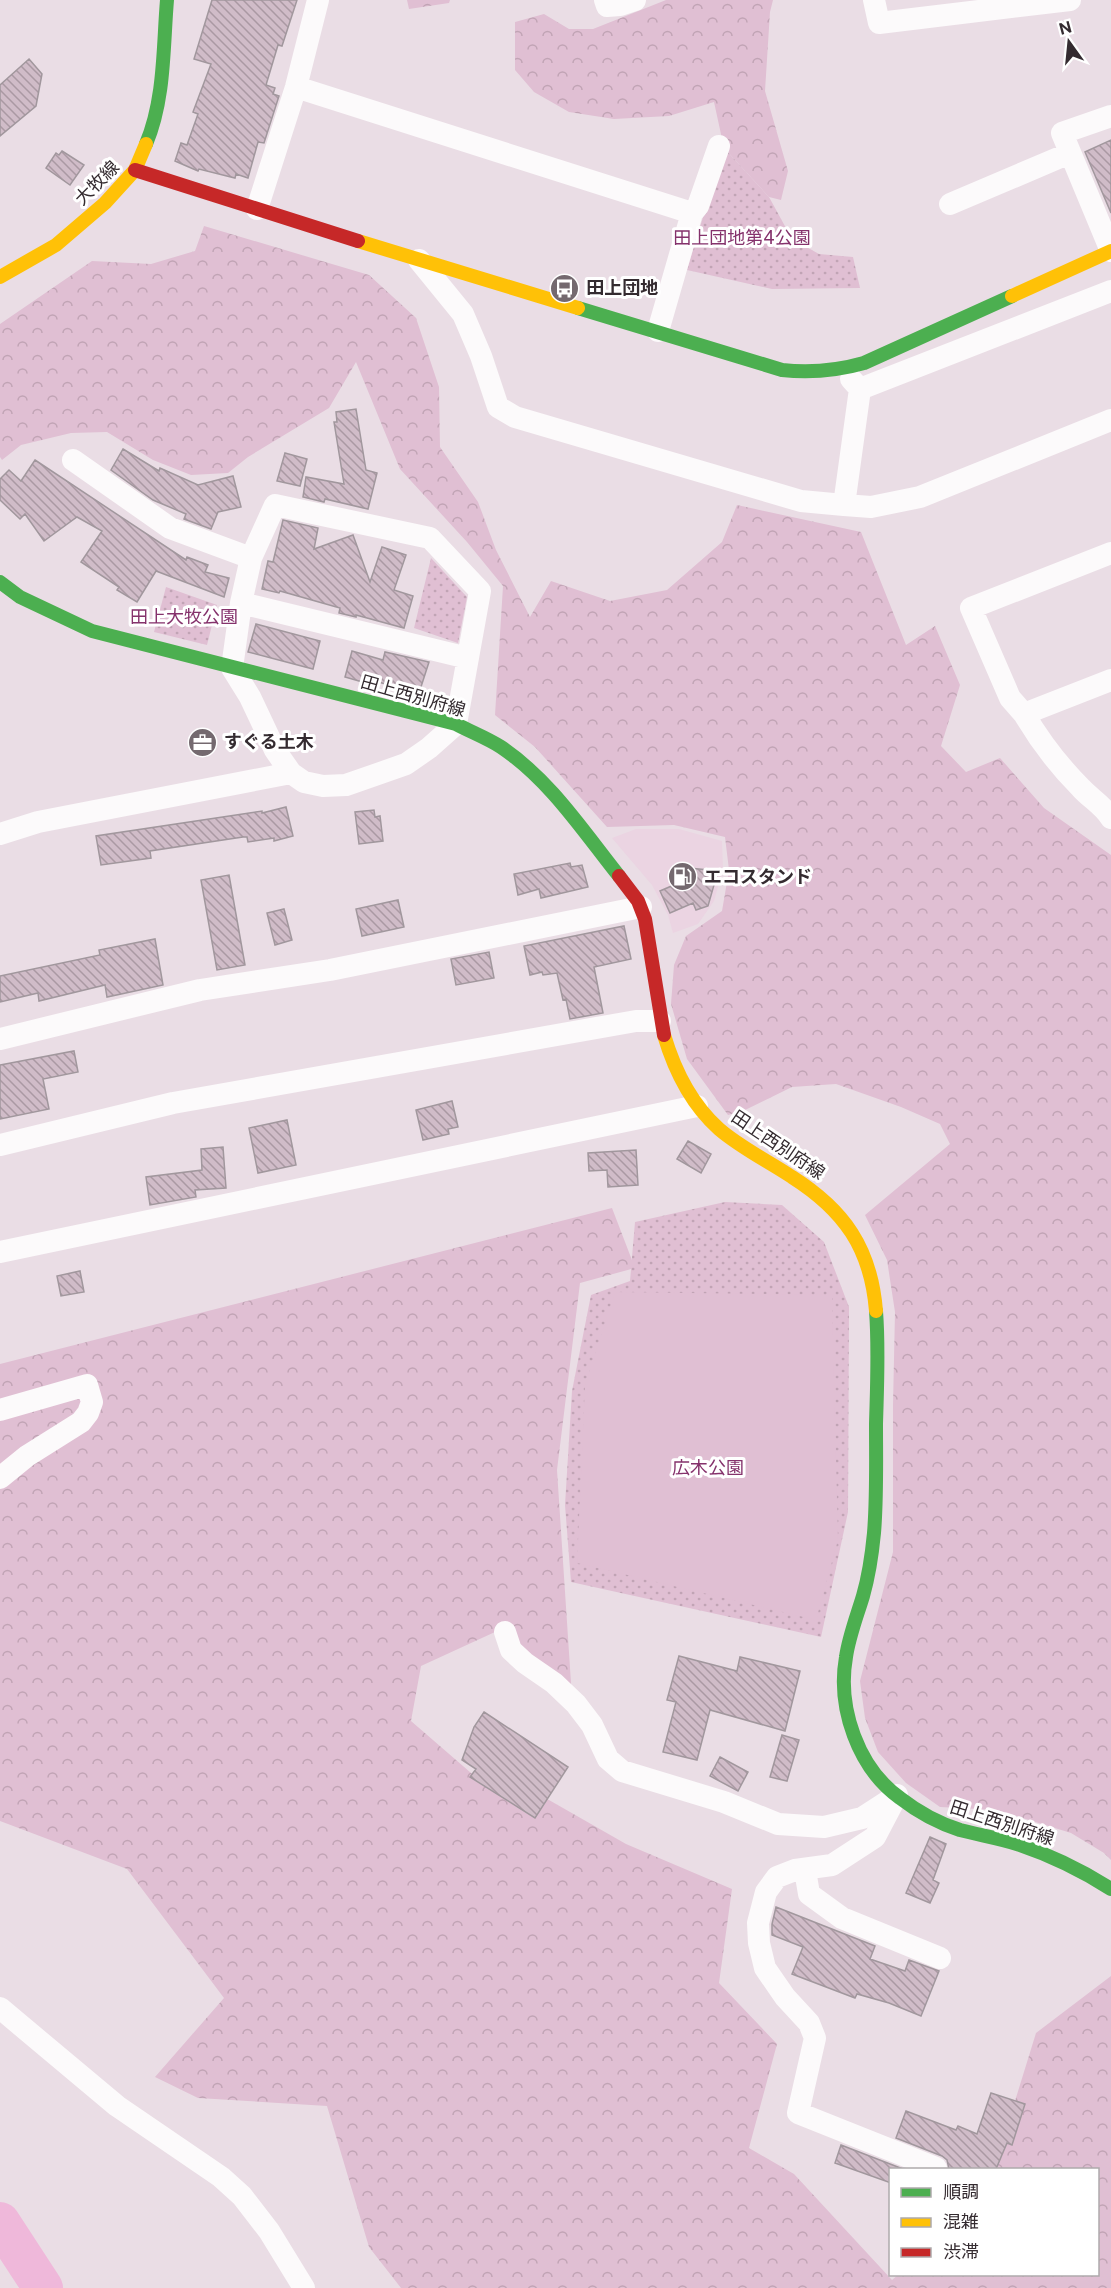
<svg xmlns="http://www.w3.org/2000/svg" width="1111" height="2288" font-family="'Public Sans','Noto Sans JP',sans-serif">
  <defs>
    <pattern id="forest-crowns" width="20" height="18" patternUnits="userSpaceOnUse" patternTransform="scale(1.5)"><rect width="20" height="18" fill="#e0bfd3"/><path d="M2 6a3 3 0 1 1 6 0M12 15a3 3 0 1 1 6 0" fill="none" stroke="#c1a4b5"/></pattern>
    <pattern id="park-dots" width="8" height="8" patternUnits="userSpaceOnUse" patternTransform="scale(1.5)"><rect width="8" height="8" fill="#e0bfd3"/><path d="M2 2h.1M6 6h.1" fill="none" stroke="#c1a4b5" stroke-width="1.8" stroke-linecap="round"/></pattern>
    <pattern id="building-back-hatch" width="6" height="6" patternUnits="userSpaceOnUse" patternTransform="scale(1.5)"><rect width="6" height="6" fill="#d0bcc8"/><path d="M-1 5l2 2M0 0l6 6M5-1l2 2" fill="none" stroke="#aa99a3"/></pattern>
  </defs>
  <rect width="100%" height="100%" fill="#eadde5"/>
  <!-- built -->
  <path fill="#ebd4e2" d="M 636,829 L 679,829 L 722,841 L 723,869 L 714,901 L 698,924 L 673,933 L 668,915 L 652,885 L 612,838 Z"/>
  <!-- forest -->
  <path fill="url(#forest-crowns)" d="M 407,0 L 450,0 L 449,3 L 409,9 Z
    M 666,0 L 773,0 L 770,12 L 765,91 L 788,171 L 781,200 L 769,197 L 724,148 L 714,102 L 669,116 L 614,119 L 569,112 L 534,92 L 515,70 L 515,22 L 544,14 L 569,29 L 593,29 Z
    M 204,226 L 369,275 L 416,318 L 439,387 L 440,447 L 478,502 L 496,550 L 530,617 L 551,581 L 610,601 L 667,590 L 722,542 L 737,505 L 861,532 L 906,645 L 935,626 L 960,685 L 941,746 L 966,772 L 1000,758 L 1044,808 L 1111,855 L 1111,1860 L 1104,1853 L 1071,1833 L 997,1810 L 940,1807 L 906,1783 L 878,1752 L 865,1718 L 860,1681 L 893,1552 L 893,1405 L 895,1312 L 887,1260 L 865,1215 L 950,1144 L 940,1124 L 901,1107 L 836,1084 L 792,1087 L 743,1111 L 728,1115 L 687,1059 L 671,1004 L 674,965 L 686,936 L 722,911 L 729,870 L 725,837 L 674,825 L 607,827 L 535,747 L 495,715 L 503,586 L 467,542 L 400,469 L 356,362 L 329,408 L 248,457 L 228,473 L 191,475 L 153,460 L 107,432 L 71,433 L 21,445 L 2,460 L 0,457 L 0,324 L 92,261 L 151,264 L 195,251 Z
    M 612,1208 L 635,1268 L 580,1283 L 557,1470 L 572,1698 L 495,1632 L 421,1666 L 411,1721 L 493,1792 L 535,1792 L 626,1844 L 732,1889 L 719,1983 L 777,2044 L 749,2148 L 794,2174 L 892,2280 L 899,2274 L 1098,2274 L 1098,2170 L 994,2169 L 1036,2033 L 1111,1976 L 1111,2288 L 401,2288 L 369,2247 L 327,2106 L 198,2098 L 155,2077 L 224,1998 L 127,1869 L 0,1821 L 0,1364 Z"/>
  <!-- park -->
  <path fill="url(#park-dots)" d="M 724,148 L 769,197 L 792,239 L 819,254 L 853,257 L 860,288 L 772,289 L 687,270 Z
    M 431,558 L 467,597 L 458,643 L 414,628 Z
    M 166,587 L 217,605 L 207,645 L 154,632 Z
    M 725,1202 L 782,1205 L 824,1242 L 849,1307 L 848,1512 L 821,1637 L 571,1582 L 565,1505 L 572,1391 L 591,1295 L 630,1281 L 635,1222 Z"/>
  <!-- garden -->
  <path fill="#e0bfd3" d="M 615,1292 L 832,1295 L 838,1540 L 816,1620 L 577,1563 L 585,1385 Z"/>
  <g fill="none" stroke-linecap="round" stroke-linejoin="round">
    <!-- river -->
    <path stroke="#efb8da" stroke-width="40" d="M 0,2222 L 43,2288"/>
  </g>
  <!-- building -->
  <path fill="url(#building-back-hatch)" stroke="#a1979d" stroke-width="1.5" d="M 212,0 L 297,0 L 282,46 L 278,45 L 266,85 L 275,88 L 273,94 L 279,96 L 264,143 L 258,142 L 248,178 L 236,174 L 235,178 L 199,169 L 198,171 L 175,161 L 181,143 L 187,145 L 198,114 L 193,112 L 211,64 L 194,59 Z
    M 29,59 L 42,74 L 36,106 L 0,136 L 0,85 Z
    M 1111,140 L 1111,213 L 1085,152 Z
    M 62,151 L 84,165 L 70,185 L 46,168 L 56,153 L 59,155 Z
    M 356,409 L 366,470 L 377,473 L 368,509 L 325,499 L 324,502 L 303,497 L 306,477 L 344,484 L 334,422 L 337,422 L 336,412 Z
    M 123,449 L 159,471 L 160,468 L 198,485 L 233,476 L 241,507 L 218,512 L 211,529 L 184,519 L 186,514 L 153,500 L 111,470 Z
    M 285,453 L 307,459 L 300,486 L 277,481 Z
    M 35,460 L 186,560 L 187,557 L 208,565 L 205,572 L 229,578 L 224,597 L 156,571 L 137,602 L 117,590 L 119,587 L 81,562 L 102,531 L 77,517 L 44,541 L 25,514 L 20,519 L 0,500 L 0,479 L 9,470 L 21,481 Z
    M 283,520 L 318,528 L 314,549 L 353,535 L 370,582 L 382,547 L 406,555 L 394,590 L 413,596 L 404,628 L 356,615 L 356,617 L 339,613 L 340,608 L 280,591 L 279,593 L 262,589 L 268,561 L 273,562 Z
    M 256,624 L 320,641 L 313,669 L 248,652 Z
    M 352,651 L 383,660 L 385,652 L 429,662 L 419,693 L 367,679 L 366,683 L 345,677 Z
    M 286,807 L 293,836 L 274,841 L 274,838 L 248,842 L 247,837 L 243,837 L 150,851 L 151,858 L 101,865 L 96,836 L 262,811 L 262,813 Z
    M 374,810 L 375,817 L 380,816 L 383,841 L 359,844 L 355,812 Z
    M 570,863 L 571,867 L 582,865 L 588,887 L 541,898 L 539,889 L 518,895 L 514,874 Z
    M 689,868 L 718,871 L 708,906 L 696,910 L 693,903 L 670,913 L 660,891 L 683,881 L 680,874 Z
    M 229,875 L 245,965 L 217,970 L 201,880 Z
    M 398,900 L 404,927 L 362,936 L 356,909 Z
    M 284,909 L 292,940 L 275,945 L 267,913 Z
    M 624,926 L 631,959 L 594,967 L 603,1013 L 570,1019 L 566,999 L 563,1000 L 557,973 L 543,975 L 542,972 L 530,975 L 524,946 Z
    M 155,939 L 163,985 L 107,997 L 105,985 L 39,1001 L 38,993 L 0,1002 L 0,976 L 100,955 L 99,950 Z
    M 489,952 L 494,978 L 456,985 L 451,959 Z
    M 74,1051 L 78,1072 L 43,1079 L 49,1109 L 0,1119 L 0,1065 Z
    M 452,1101 L 458,1127 L 448,1129 L 449,1134 L 423,1140 L 416,1110 Z
    M 287,1120 L 296,1165 L 258,1173 L 249,1128 Z
    M 688,1141 L 711,1154 L 701,1173 L 677,1159 Z
    M 223,1147 L 226,1188 L 195,1190 L 196,1197 L 150,1205 L 146,1177 L 202,1170 L 201,1149 Z
    M 636,1150 L 638,1185 L 608,1187 L 607,1170 L 589,1171 L 588,1153 Z
    M 80,1271 L 84,1292 L 61,1296 L 57,1276 Z
    M 679,1656 L 737,1671 L 740,1657 L 800,1671 L 785,1731 L 710,1710 L 697,1760 L 663,1752 L 676,1702 L 667,1700 Z
    M 484,1712 L 568,1767 L 535,1818 L 470,1777 L 476,1769 L 462,1760 L 474,1727 Z
    M 782,1735 L 799,1740 L 787,1781 L 770,1777 Z
    M 720,1757 L 748,1772 L 738,1791 L 710,1776 Z
    M 930,1837 L 946,1844 L 933,1880 L 939,1883 L 930,1903 L 906,1893 Z
    M 776,1907 L 875,1946 L 870,1959 L 905,1971 L 909,1960 L 939,1971 L 921,2016 L 889,2003 L 857,1994 L 855,1998 L 792,1974 L 803,1947 L 772,1935 L 772,1924 Z
    M 991,2093 L 1025,2104 L 1012,2145 L 1007,2143 L 996,2169 L 949,2169 L 947,2160 L 942,2156 L 896,2138 L 906,2111 L 956,2130 L 958,2126 L 977,2134 Z
    M 841,2145 L 903,2169 L 891,2169 L 891,2183 L 835,2163 Z"/>
  <g fill="none" stroke-linecap="round" stroke-linejoin="round">
    <!-- street -->
    <path stroke="#fcfafb" stroke-width="22" d="M 605,0 L 607,6 L 620,5 L 635,0
      M 874,0 L 879,23 L 1070,0
      M 296,87 L 692,213 L 658,331
      M 950,204 L 1070,153
      M 257,209 L 296,87 L 318,0
      M 692,213 L 698,206 L 719,146
      M 1111,251 L 1062,133 L 1111,116
      M 419,260 L 463,314 L 481,356 L 498,407 L 515,417 L 801,501 L 844,505
      M 851,379 L 860,389 L 1111,291
      M 860,389 L 844,505 L 871,507 L 920,497 L 1111,420
      M 73,460 L 170,528 L 251,558 L 241,603 L 232,668 L 250,697 L 275,750 L 291,773 L 304,782 L 323,786 L 346,785 L 406,764 L 429,748 L 456,724 L 480,591 L 430,538 L 275,505 L 251,558
      M 1111,553 L 971,608 L 1010,698 L 1024,714 L 1111,680
      M 241,603 L 468,658
      M 1024,714 C 1040,741 1059,766 1081,788 C 1091,799 1103,805 1111,818
      M 0,834 L 38,822 L 291,773
      M 0,1039 L 200,990 L 330,970 L 641,907
      M 0,1145 L 173,1103 L 636,1021 L 660,1021
      M 0,1252 L 697,1106
      M 0,1410 L 87,1385 L 92,1402 L 88,1413 L 81,1422 L 27,1456 L 0,1478
      M 505,1632 L 511,1650 L 525,1663 L 554,1683 L 576,1704 L 592,1725 L 608,1759 L 622,1771 L 724,1802 L 778,1824 L 824,1827 L 862,1818 L 896,1796
      M 897,1795 L 875,1837 L 832,1865 L 795,1870 L 777,1877 L 766,1892 L 758,1923 L 759,1943 L 765,1968 L 785,1997 L 809,2023 L 815,2038 L 798,2113 L 936,2168
      M 805,1870 L 809,1894 L 842,1918 L 940,1958
      M 0,2008 L 117,2106 L 221,2177 L 242,2196 L 269,2231 L 304,2288"/>
    <!-- fast -->
    <path stroke="#4caf50" stroke-width="14" d="M 146,144 C 165,99 163,47 167,0
      M 578,308 L 782,370 C 811,373 836,371 864,363 L 1012,296
      M 0,582 L 20,597 L 92,631 L 456,724 C 471,732 487,738 501,747 C 550,780 583,831 619,876
      M 876,1311 C 879,1349 877,1386 876,1424 C 876,1461 877,1497 874,1533 C 872,1554 869,1575 863,1596 C 857,1616 849,1636 846,1657 C 837,1708 858,1768 900,1798 C 918,1812 938,1823 960,1830 C 979,1835 998,1838 1017,1844 C 1050,1855 1081,1870 1111,1889"/>
    <!-- slow -->
    <path stroke="#ffc107" stroke-width="14" d="M 358,241 L 578,308
      M 0,277 L 56,245 L 105,203 L 135,170 L 146,144
      M 1012,296 L 1111,251
      M 664,1035 C 675,1072 691,1104 719,1129 C 741,1148 768,1161 792,1177 C 844,1210 871,1248 876,1311"/>
    <!-- jam -->
    <path stroke="#c62828" stroke-width="14" d="M 135,170 L 358,241
      M 619,876 L 638,901 L 645,919 L 664,1035"/>
  </g>
  <!-- icons -->
  <defs>
    <symbol id="bus-disc" viewBox="-11 -11 22 22"><circle r="9.5" fill="#74696f" stroke="#fff"/><path d="M-5-6H5V4H4V6H2V4H-2V6H-4V4H-5ZM-3.5-4V0h7V-4ZM-3.5 1.2v1.5H-2V1.2ZM2 1.2v1.5H3.5V1.2Z" fill="#fff"/></symbol>
    <symbol id="office-disc" viewBox="-11 -11 22 22"><circle r="9.5" fill="#74696f" stroke="#fff"/><path d="M-6-3h4V-5.5h4V-3h4V5H-6ZM-1-4.5V-3h2v-1.5ZM-6 0V1H6V0Z" fill="#fff"/></symbol>
    <symbol id="fuel-disc" viewBox="-11 -11 22 22"><circle r="9.5" fill="#74696f" stroke="#fff"/><path d="M-5.5-6h7V0h2V4h1.3V-2.5L3-4.5l.8-.8L6-3V5H2.5V1h-1V6h-7ZM-4.2-4.7v3.2H.2V-4.7Z" fill="#fff"/></symbol>
  </defs>
  <g fill-rule="evenodd">
    <use href="#bus-disc" x="548" y="272" width="33" height="33"/>
    <use href="#office-disc" x="186" y="726" width="33" height="33"/>
    <use href="#fuel-disc" x="666" y="860" width="33" height="33"/>
  </g>
  <g text-anchor="middle" stroke-width="6" stroke-linejoin="round" paint-order="stroke">
    <!-- street labels -->
    <g font-size="18" fill="#342b30" stroke="#fff">
      <text transform="translate(97 183) rotate(-45)" y="6">大牧線</text>
      <text transform="translate(413 696) rotate(16)" y="6">田上西別府線</text>
      <text transform="translate(778 1145) rotate(34)" y="6">田上西別府線</text>
      <text transform="translate(1002 1823) rotate(18)" y="6">田上西別府線</text>
    </g>
    <!-- park labels -->
    <g font-size="18" fill="#85326c" stroke="#fff">
      <text x="742" y="244">田上団地第4公園</text>
      <text x="184" y="623">田上大牧公園</text>
      <text x="708" y="1474">広木公園</text>
    </g>
    <!-- poi labels -->
    <g font-size="18" font-weight="bold" fill="#342b30" stroke="#fff" text-anchor="start">
      <text x="586" y="294">田上団地</text>
      <text x="224" y="748">すぐる土木</text>
      <text x="704" y="883">エコスタンド</text>
    </g>
  </g>
  <!-- legend -->
  <rect x="889" y="2168" width="210" height="108" fill="#ffffff" stroke="#aeaaac" stroke-width="1.5"/>
  <rect x="901" y="2188" width="30" height="9" fill="#4caf50" stroke="#aeaaac" stroke-width="1.5"/>
  <text x="943" y="2198" font-size="18" fill="#342b30">順調</text>
  <rect x="901" y="2218" width="30" height="9" fill="#ffc107" stroke="#aeaaac" stroke-width="1.5"/>
  <text x="943" y="2228" font-size="18" fill="#342b30">混雑</text>
  <rect x="901" y="2248" width="30" height="9" fill="#c62828" stroke="#aeaaac" stroke-width="1.5"/>
  <text x="943" y="2258" font-size="18" fill="#342b30">渋滞</text>
  <!-- north arrow -->
  <g transform="translate(1069 42) rotate(345)" stroke="#ffffff" stroke-width="4.5" paint-order="stroke">
  <path d="M0-4.5L10 22L0 15L-10 22Z" fill="#342b30"/>
  <text y="-9" font-size="16" font-weight="bold" text-anchor="middle" fill="#342b30">N</text>
  </g>
</svg>
